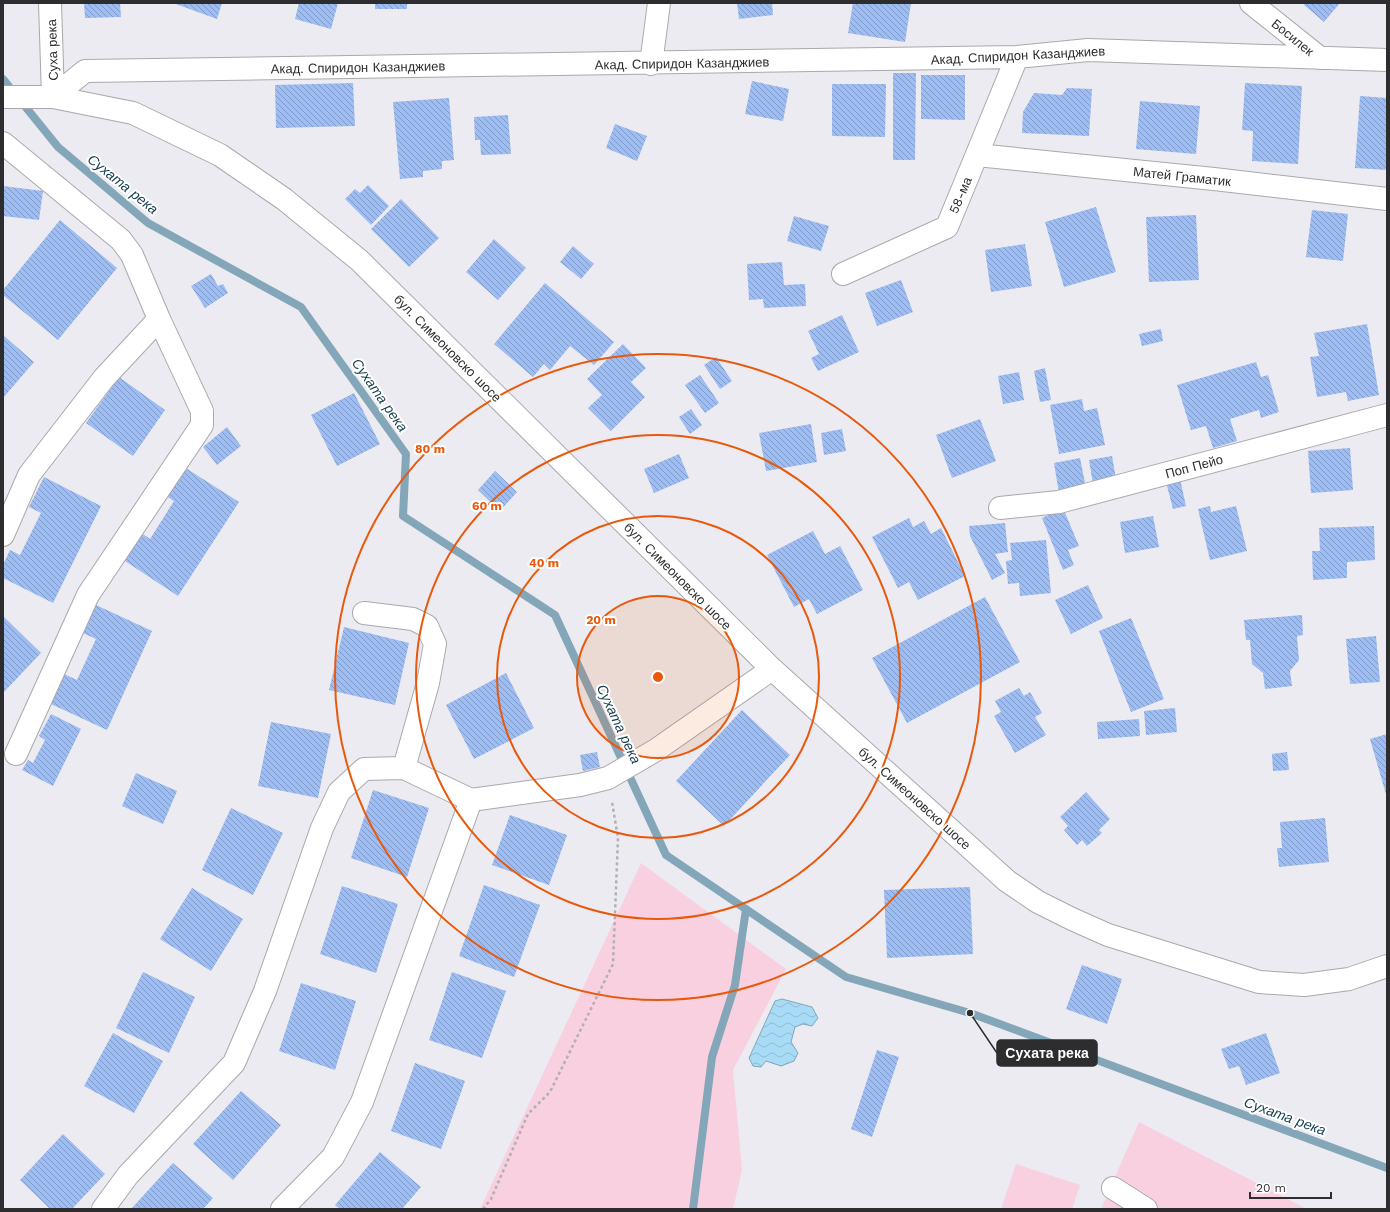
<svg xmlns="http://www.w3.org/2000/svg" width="1390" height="1212" font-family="'Work Sans',sans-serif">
  <defs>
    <pattern id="water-waves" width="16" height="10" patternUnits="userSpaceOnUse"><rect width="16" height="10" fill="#a8dbf5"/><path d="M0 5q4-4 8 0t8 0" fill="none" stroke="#91bcd2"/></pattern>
    <pattern id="building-back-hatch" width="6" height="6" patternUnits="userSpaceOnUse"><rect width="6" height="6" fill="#9dbdf4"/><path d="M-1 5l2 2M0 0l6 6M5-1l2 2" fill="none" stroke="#809ac6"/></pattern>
  </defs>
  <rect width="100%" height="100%" fill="#ecebf1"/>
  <!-- green -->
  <path fill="#f9d0e0" d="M 641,863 L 786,969 L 733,1070 L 742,1170 L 733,1209 L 480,1209 Z
    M 1139,1122 L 1307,1209 L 1101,1209 Z
    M 1016,1164 L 1080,1185 L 1072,1209 L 1001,1209 Z"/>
  <!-- water -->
  <path fill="url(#water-waves)" stroke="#83a6b9" d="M 782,999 L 812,1007 L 818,1018 L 812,1026 L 803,1024 L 795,1027 L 791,1042 L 798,1053 L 794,1061 L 781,1066 L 766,1061 L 761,1067 L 753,1066 L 749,1058 L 775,1001 Z"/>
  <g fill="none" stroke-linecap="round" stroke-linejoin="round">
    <!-- stream -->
    <path stroke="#83a6b9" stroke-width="8" d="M 3,79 L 58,147 L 148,223 L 301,307 L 406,454 L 403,516 L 555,615 L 666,855 L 846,977 L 970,1013 L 1387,1168
      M 693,1209 L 712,1057 L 735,985 L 746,909"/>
  </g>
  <!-- building -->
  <path fill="url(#building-back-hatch)" d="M 84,3 L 120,3 L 121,17 L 85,18 Z
    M 173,3 L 222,3 L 217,19 Z
    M 299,3 L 338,3 L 331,29 L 295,19 Z
    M 375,3 L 407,3 L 407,9 L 375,9 Z
    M 737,3 L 772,3 L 773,15 L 739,19 Z
    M 853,3 L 911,3 L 905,42 L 848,33 Z
    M 1305,3 L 1340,3 L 1324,22 L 1304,5 Z
    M 893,73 L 916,73 L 915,160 L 893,160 Z
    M 921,75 L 965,75 L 965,120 L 921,119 Z
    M 752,81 L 789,89 L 783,121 L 745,114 Z
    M 353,83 L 355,126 L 276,128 L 275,85 Z
    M 1245,83 L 1302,86 L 1298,164 L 1252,161 L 1253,131 L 1242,130 Z
    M 832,84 L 886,84 L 885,137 L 832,136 Z
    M 1067,88 L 1092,89 L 1089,136 L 1022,133 L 1023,112 L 1034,93 L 1062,95 Z
    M 1360,96 L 1387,98 L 1387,170 L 1355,168 Z
    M 449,98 L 454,160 L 442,161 L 442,169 L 423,171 L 423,177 L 400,179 L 393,102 Z
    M 1140,101 L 1200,106 L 1196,154 L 1136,149 Z
    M 508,115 L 511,154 L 481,155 L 480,140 L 475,140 L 474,117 Z
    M 615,124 L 647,136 L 637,161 L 606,148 Z
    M 368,185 L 389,206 L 371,225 L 345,199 L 355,189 L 360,193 Z
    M 3,186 L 43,191 L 39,220 L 3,216 Z
    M 401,199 L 439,238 L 409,267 L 371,229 Z
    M 1096,207 L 1116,272 L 1064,287 L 1045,222 Z
    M 1312,210 L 1348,214 L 1343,261 L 1306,257 Z
    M 1196,215 L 1199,280 L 1149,282 L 1146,217 Z
    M 794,216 L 829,226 L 821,251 L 787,241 Z
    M 60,220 L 117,268 L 58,340 L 3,295 L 3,290 Z
    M 494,239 L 526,268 L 498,300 L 466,272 Z
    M 1025,244 L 1032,286 L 991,292 L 985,250 Z
    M 573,246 L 594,264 L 581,279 L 560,262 Z
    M 782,262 L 784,285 L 805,284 L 806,306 L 764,308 L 763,299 L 749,300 L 747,264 Z
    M 211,274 L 218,286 L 223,284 L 228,293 L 205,308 L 191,286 Z
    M 901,280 L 913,312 L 877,326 L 865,293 Z
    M 545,283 L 614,342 L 594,365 L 570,346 L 550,370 L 544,364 L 533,377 L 494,344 Z
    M 842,315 L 859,352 L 818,371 L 811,358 L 819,354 L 808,331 Z
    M 1367,324 L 1379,395 L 1348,401 L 1346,392 L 1317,397 L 1310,357 L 1319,356 L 1314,333 Z
    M 1161,329 L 1163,341 L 1142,346 L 1139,334 Z
    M 3,335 L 34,362 L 3,398 Z
    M 623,344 L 646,368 L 631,382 L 645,397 L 611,431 L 588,408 L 602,395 L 587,379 Z
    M 716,357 L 732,381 L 720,389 L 704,365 Z
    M 1256,362 L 1261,377 L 1268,375 L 1279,412 L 1261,418 L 1259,410 L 1230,419 L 1237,441 L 1213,448 L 1206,426 L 1191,430 L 1177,385 Z
    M 1045,368 L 1051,400 L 1040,402 L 1034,371 Z
    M 1019,372 L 1024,400 L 1003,404 L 998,376 Z
    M 700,375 L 719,403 L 705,413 L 685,385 Z
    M 119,377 L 165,410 L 133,456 L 86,423 Z
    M 354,393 L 380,444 L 337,466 L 311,415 Z
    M 1082,399 L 1084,411 L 1097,408 L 1105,445 L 1059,454 L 1050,405 Z
    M 691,409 L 702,425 L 690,434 L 679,417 Z
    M 980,419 L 996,461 L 952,478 L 936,435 Z
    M 811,424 L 817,462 L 766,471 L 759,433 Z
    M 227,427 L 241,446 L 217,465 L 203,447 Z
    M 842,429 L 846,451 L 824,455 L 821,433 Z
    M 1350,448 L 1353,490 L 1311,493 L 1308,451 Z
    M 679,454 L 689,478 L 654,493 L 644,469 Z
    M 1112,456 L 1116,479 L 1093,484 L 1089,460 Z
    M 1080,458 L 1086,488 L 1059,493 L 1054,463 Z
    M 181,465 L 239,502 L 178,596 L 122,559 L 140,532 L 150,539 L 174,501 L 163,494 Z
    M 495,471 L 517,492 L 500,511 L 478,490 Z
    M 44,477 L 101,506 L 53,603 L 3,578 L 3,565 L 10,550 L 20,555 L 41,513 L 29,507 Z
    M 1180,479 L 1186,506 L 1173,509 L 1166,482 Z
    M 1210,506 L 1211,512 L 1236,506 L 1247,551 L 1210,560 L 1198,509 Z
    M 1063,508 L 1079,546 L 1068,550 L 1074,565 L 1063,570 L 1042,518 Z
    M 1153,516 L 1159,547 L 1125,553 L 1120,522 Z
    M 909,518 L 913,527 L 924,521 L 931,534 L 941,528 L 965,576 L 918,600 L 909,582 L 898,588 L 872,537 Z
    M 1005,523 L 1008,552 L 995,554 L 1005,573 L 992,580 L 970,536 L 969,526 Z
    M 1374,526 L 1375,560 L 1347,562 L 1347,578 L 1313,580 L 1312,551 L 1320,551 L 1319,528 Z
    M 813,531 L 825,554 L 840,546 L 863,590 L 817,614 L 809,599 L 794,607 L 767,555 Z
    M 1046,540 L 1051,593 L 1020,596 L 1019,583 L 1008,584 L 1006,561 L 1012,560 L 1010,543 Z
    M 1088,585 L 1103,618 L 1071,634 L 1055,600 Z
    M 985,597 L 1020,662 L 907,723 L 872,658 Z
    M 96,605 L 152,631 L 107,730 L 51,704 L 64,674 L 77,680 L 96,639 L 83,633 Z
    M 1302,615 L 1303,635 L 1297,636 L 1299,660 L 1290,671 L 1292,686 L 1265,689 L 1263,673 L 1252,664 L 1250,640 L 1246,640 L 1244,620 Z
    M 3,616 L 41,653 L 3,693 Z
    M 1131,618 L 1164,699 L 1131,712 L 1099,631 Z
    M 344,627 L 409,643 L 395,705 L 329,690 Z
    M 1376,636 L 1380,682 L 1350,684 L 1346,639 Z
    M 506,673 L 534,728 L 474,759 L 446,705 Z
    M 1019,688 L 1024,696 L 1030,692 L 1042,713 L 1035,717 L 1046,735 L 1015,753 L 994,716 L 1001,712 L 995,701 Z
    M 1175,708 L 1177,732 L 1146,735 L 1144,711 Z
    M 742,710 L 790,755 L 724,826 L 676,781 Z
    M 51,714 L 81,729 L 53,786 L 22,770 L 28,760 L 33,763 L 45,740 L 39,736 Z
    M 1139,719 L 1140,736 L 1098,739 L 1097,722 Z
    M 271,722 L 331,734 L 318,798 L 258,786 Z
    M 1387,734 L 1387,798 L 1370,739 Z
    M 597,752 L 600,767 L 583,771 L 580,755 Z
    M 1287,752 L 1289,770 L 1273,771 L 1272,754 Z
    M 136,773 L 177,791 L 163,824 L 122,806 Z
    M 373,790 L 429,808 L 407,877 L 351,858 Z
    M 1086,792 L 1110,819 L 1099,830 L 1102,833 L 1087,846 L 1082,840 L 1077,845 L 1064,830 L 1068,826 L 1060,817 Z
    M 231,808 L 283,833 L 253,895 L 202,870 Z
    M 510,815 L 567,835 L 549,885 L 492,865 Z
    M 1325,818 L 1329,862 L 1279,867 L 1277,848 L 1282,848 L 1280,822 Z
    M 484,885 L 540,905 L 514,977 L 459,956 Z
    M 342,886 L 398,904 L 376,973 L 320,954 Z
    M 970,887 L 973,954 L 887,958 L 884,890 Z
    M 192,888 L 243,919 L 211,971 L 160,939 Z
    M 1082,965 L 1122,979 L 1107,1024 L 1066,1009 Z
    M 143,972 L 195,997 L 169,1053 L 116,1028 Z
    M 452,972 L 506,991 L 482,1058 L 429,1040 Z
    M 301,983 L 356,1001 L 335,1070 L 279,1051 Z
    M 113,1033 L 163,1061 L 134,1113 L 84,1086 Z
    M 1266,1033 L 1280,1073 L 1246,1085 L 1239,1066 L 1229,1069 L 1221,1049 Z
    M 877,1050 L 899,1057 L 872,1137 L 851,1129 Z
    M 415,1063 L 465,1081 L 441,1149 L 391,1131 Z
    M 241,1091 L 281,1125 L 233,1180 L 193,1144 Z
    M 63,1134 L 105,1174 L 72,1209 L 50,1209 L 20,1180 Z
    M 380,1152 L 421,1187 L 402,1209 L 340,1209 L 335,1205 Z
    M 173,1163 L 213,1198 L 203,1209 L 131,1209 Z"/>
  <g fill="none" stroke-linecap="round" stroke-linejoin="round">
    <defs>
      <path id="minor" d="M 50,3 L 53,97
        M 1251,3 L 1320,58
        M 651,64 L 659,3
        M 3,97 L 53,97 L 133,113 L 220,155 L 284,199 L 359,260 L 772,669 L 1007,881 L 1038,902 L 1072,919 L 1108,935 L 1259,982 L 1304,985 L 1349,979 L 1387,966
        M 53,97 L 85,71 L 1017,57 L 1088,50 L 1387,60
        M 3,143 L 121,240 L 132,255 L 159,319 L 202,411 L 202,425 L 88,595 L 16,754
        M 977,155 L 1214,179 L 1387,199
        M 843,274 L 947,227 L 1017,57
        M 1000,508 L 1059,502 L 1387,415
        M 3,535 L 29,475 L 104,378 L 159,319
        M 364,613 L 413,619 L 427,626 L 435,644 L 428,683 L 404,768
        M 1113,1188 L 1146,1209
        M 103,1209 L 128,1175 L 234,1063 L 265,991 L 322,828 L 339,792 L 364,769 L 404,768 L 471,800 L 580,785 L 608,778 L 656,750 L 772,669
        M 282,1209 L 333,1157 L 362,1102 L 471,800"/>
    </defs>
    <!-- minor casing -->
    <use href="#minor" stroke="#a9a8ad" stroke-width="24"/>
    <!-- path -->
    <path stroke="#b0afb4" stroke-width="2.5" stroke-dasharray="3 3" stroke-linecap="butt" d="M 483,1209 L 491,1199 L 528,1114 L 550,1092 L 613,964 L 618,838 L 612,802"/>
    <!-- minor -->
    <use href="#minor" stroke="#fff" stroke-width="22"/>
  </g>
  <!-- distance rings -->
  <circle cx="658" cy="677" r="81" fill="#e8590c" fill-opacity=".12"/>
  <g fill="none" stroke="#e8590c" stroke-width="2">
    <circle cx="658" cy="677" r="81"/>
    <circle cx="658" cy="677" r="161"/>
    <circle cx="658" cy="677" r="242"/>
    <circle cx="658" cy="677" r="323"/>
  </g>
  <g text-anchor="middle" stroke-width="4" stroke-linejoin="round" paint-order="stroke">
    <!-- street labels -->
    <g font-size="13" fill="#2d2c2e" stroke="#fff">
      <text transform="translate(1293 37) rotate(39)" y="5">Босилек</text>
      <text transform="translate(52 50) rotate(-92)" y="5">Суха река</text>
      <text transform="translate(1018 55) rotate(-3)" y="5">Акад. Спиридон Казанджиев</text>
      <text transform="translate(682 63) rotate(-1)" y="5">Акад. Спиридон Казанджиев</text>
      <text transform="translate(358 67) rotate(-1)" y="5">Акад. Спиридон Казанджиев</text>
      <text transform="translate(1182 176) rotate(6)" y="5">Матей Граматик</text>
      <text transform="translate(960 195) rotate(-67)" y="5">58-ма</text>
      <text transform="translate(448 348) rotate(45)" y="5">бул. Симеоновско шосе</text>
      <text transform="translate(1194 466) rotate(-15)" y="5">Поп Пейо</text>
      <text transform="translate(678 576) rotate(45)" y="5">бул. Симеоновско шосе</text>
      <text transform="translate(915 798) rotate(42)" y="5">бул. Симеоновско шосе</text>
    </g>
    <!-- water labels -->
    <g font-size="14" font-style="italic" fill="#133d4e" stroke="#fff">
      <text transform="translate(123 184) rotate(39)" y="5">Сухата река</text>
      <text transform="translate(380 395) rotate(55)" y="5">Сухата река</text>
      <text transform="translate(619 724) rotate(65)" y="5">Сухата река</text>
      <text transform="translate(1285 1116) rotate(20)" y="5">Сухата река</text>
    </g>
  </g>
  <circle cx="658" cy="677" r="6" fill="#e8590c" stroke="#fff" stroke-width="2"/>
  <g font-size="12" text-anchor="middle" font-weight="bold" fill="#e8590c" stroke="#fff" stroke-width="4" stroke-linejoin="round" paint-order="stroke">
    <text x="430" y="453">80 m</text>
    <text x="487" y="510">60 m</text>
    <text x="544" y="567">40 m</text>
    <text x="601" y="624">20 m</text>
  </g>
  <!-- callouts -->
  <path fill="none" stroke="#2d2c2e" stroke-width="1.5" d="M970 1013L997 1053"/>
  <circle fill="#2d2c2e" stroke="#fff" stroke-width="1.5" cx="970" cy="1013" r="4"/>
  <rect fill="#2d2c2e" stroke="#2d2c2e" stroke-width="1.5" x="997" y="1040" width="100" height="26" rx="4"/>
  <g font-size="14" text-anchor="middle" font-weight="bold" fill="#fff">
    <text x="1047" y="1058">Сухата река</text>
  </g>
  <!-- border -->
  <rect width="1390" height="1212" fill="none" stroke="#2d2c2e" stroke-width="8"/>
  <!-- scale -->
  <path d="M1250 1192v6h81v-6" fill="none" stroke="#2d2c2e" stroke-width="2"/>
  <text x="1256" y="1192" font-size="12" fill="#2d2c2e" stroke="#ffffff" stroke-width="3" paint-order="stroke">20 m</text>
</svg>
